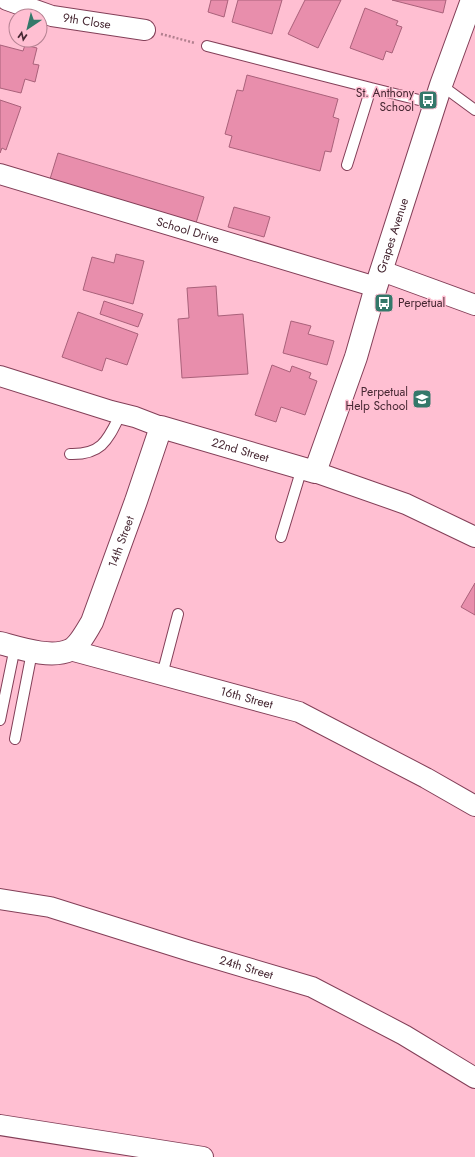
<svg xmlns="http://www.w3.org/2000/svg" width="475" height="1157" font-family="Jost,sans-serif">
  <rect width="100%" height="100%" fill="#ffbfd2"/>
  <!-- building -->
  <path fill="#e88eac" stroke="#a9617a" d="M 211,0 L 228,0 L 224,17 L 208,12 Z
    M 238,0 L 282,0 L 272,34 L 232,22 Z
    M 305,0 L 341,0 L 318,48 L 288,34 Z
    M 392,0 L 446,0 L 443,13 Z
    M 365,8 L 398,21 L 396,25 L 402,27 L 392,53 L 386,51 L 383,60 L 350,48 Z
    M 0,45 L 23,51 L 25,45 L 37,48 L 33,64 L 39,65 L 35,82 L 25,79 L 21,93 L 0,88 Z
    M 247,75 L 338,99 L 333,117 L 339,119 L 331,152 L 325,151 L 320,171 L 229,147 L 232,136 L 225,134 L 237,90 L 243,91 Z
    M 0,100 L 21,107 L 6,150 L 2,148 L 0,153 Z
    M 58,153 L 204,197 L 196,223 L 50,179 Z
    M 234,207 L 270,217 L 264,237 L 228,227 Z
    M 116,254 L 144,261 L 133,304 L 83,290 L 92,257 L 114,263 Z
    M 216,286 L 218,316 L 243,314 L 248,374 L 182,378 L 178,319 L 189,318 L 187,288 Z
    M 104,301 L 143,314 L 138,327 L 100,314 Z
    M 78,312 L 138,334 L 127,365 L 106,358 L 102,371 L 62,357 Z
    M 291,321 L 311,326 L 308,334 L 334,341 L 327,365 L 283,353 Z
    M 272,365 L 290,372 L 292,366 L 311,373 L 309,378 L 317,381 L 305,415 L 281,407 L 276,422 L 255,415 Z
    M 475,583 L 475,615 L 461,607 Z"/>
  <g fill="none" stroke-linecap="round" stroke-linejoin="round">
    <defs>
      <path id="service" d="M 207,46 L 371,88
        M 441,85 L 475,110
        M 347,165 L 371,88 L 435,104
        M 70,454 C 103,455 108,439 121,413
        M 281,537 L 302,468
        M 162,675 L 178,614
        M 0,720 L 15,647
        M 15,739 L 32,652"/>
      <g id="minor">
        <path id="s1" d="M 7,0 L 52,16 L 145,30"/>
        <path id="s2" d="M 0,174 L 376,287"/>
        <path d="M 382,271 L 475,305"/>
        <path d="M 0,376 L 111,411 L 135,417 L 161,427"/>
        <path d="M 315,472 L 406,504 L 475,537"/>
        <path id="s3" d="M 70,650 L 299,712 L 426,778 L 475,806"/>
        <path id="s4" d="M 0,899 L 50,907 L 190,951 L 312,987 L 404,1035 L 475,1078"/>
        <path d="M 0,1125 L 203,1157"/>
      </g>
      <g id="tertiary">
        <path id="s5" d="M 0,643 C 19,648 51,659 70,650 C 79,646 87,630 92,622 L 136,501 L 161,427 L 315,472 L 356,357 L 376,287 L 441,85 L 472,0"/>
      </g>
    </defs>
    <!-- service casing -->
    <use href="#service" stroke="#833f58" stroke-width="12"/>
    <!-- minor casing -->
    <use href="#minor" stroke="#833f58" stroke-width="22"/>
    <!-- tertiary casing -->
    <use href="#tertiary" stroke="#833f58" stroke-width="24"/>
    <!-- path -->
    <path stroke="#b17f8e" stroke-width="2.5" stroke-dasharray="2 2" stroke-linecap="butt" d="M 161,34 L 195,43"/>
    <!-- service -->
    <use href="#service" stroke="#fff" stroke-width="10"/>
    <!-- minor -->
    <use href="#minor" stroke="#fff" stroke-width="20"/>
    <!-- tertiary -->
    <use href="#tertiary" stroke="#fff" stroke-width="22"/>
  </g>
  <!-- icons -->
  <defs>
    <symbol id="bus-square" viewBox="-11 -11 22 22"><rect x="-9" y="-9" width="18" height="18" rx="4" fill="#34786a" stroke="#ffbfd2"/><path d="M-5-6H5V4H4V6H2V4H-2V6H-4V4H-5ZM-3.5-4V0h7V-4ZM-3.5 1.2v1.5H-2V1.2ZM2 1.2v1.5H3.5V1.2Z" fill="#fff"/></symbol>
    <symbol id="school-square" viewBox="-11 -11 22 22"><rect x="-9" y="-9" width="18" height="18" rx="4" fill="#34786a" stroke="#ffbfd2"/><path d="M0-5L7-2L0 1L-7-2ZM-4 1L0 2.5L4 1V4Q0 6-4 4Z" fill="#fff"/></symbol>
  </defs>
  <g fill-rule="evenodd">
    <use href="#bus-square" x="417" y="89" width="22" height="22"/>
    <use href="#bus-square" x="373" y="292" width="22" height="22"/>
    <use href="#school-square" x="411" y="388" width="22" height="22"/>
  </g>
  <g text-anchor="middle" stroke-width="3" stroke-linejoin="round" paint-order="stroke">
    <!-- street labels -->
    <g font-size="12" fill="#462732" stroke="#ffbfd2">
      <text dy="4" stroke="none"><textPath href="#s1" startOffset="83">9th Close</textPath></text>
      <text dy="4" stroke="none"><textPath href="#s2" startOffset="196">School Drive</textPath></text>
      <text dy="4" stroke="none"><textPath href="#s5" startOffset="724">Grapes Avenue</textPath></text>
      <text dy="4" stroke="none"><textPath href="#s5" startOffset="397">22nd Street</textPath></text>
      <text dy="4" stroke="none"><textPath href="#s5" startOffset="193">14th Street</textPath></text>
      <text dy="4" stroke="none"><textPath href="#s3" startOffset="183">16th Street</textPath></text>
      <text dy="4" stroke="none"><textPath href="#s4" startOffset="256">24th Street</textPath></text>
    </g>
    <!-- poi labels -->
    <g font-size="12" fill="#462732" stroke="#ffbfd2" text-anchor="end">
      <text x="414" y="97">St. Anthony<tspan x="414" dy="14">School</tspan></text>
      <text x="398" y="307" text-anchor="start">Perpetual</text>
      <text x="408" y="396">Perpetual<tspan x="408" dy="14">Help School</tspan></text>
    </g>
  </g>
  <!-- north arrow -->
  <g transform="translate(28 28) rotate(215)"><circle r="19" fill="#ffbfd2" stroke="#b58292"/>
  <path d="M0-3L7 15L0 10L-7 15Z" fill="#34786a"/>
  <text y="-6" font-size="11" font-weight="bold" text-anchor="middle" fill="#462732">N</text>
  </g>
</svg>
